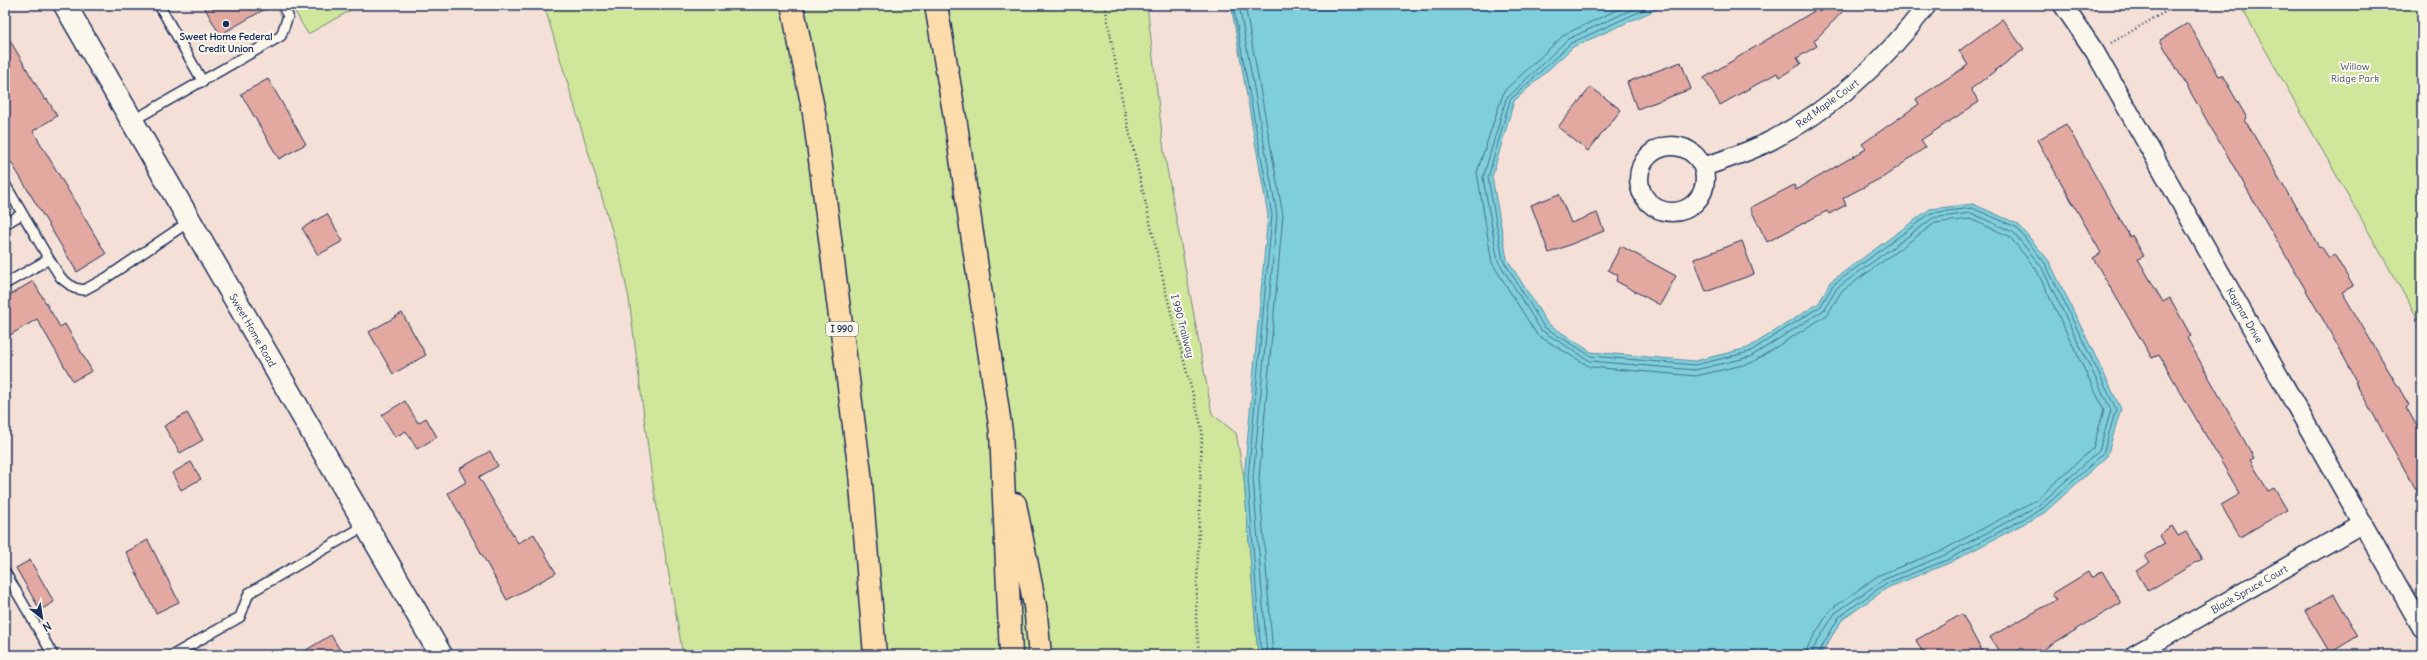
<svg xmlns="http://www.w3.org/2000/svg" width="2427" height="660" font-family="Delius,sans-serif">
  <rect width="100%" height="100%" fill="#f4e0d6"/>
  <filter id="ink" filterUnits="userSpaceOnUse"><feTurbulence type="fractalNoise" baseFrequency=".025" numOctaves="2"/><feDisplacementMap in="SourceGraphic" scale="8" xChannelSelector="R" yChannelSelector="G"/><feConvolveMatrix kernelMatrix="1 2 1 2 8 2 1 2 1" color-interpolation-filters="sRGB"/></filter>
  <g filter="url(#ink)">
    <!-- green -->
    <path fill="#cfe69b" stroke="#758a7c" d="M 291,5 L 360,5 L 308,34 Z
      M 544,5 L 1147,5 L 1164,152 L 1212,414 L 1236,433 L 1244,478 L 1258,655 L 683,655 L 652,479 L 629,299 L 620,257 Z
      M 2240,5 L 2422,5 L 2422,326 Z"/>
    <!-- water -->
    <path fill="#7fcfda" stroke="#578fa8" d="M 1228,5 L 1666,5 L 1573,47 L 1514,101 L 1492,177 L 1507,259 L 1547,323 L 1591,352 L 1695,361 L 1748,348 L 1819,303 L 1830,282 L 1930,209 L 1973,204 L 2018,224 L 2049,261 L 2121,409 L 2107,456 L 2044,513 L 1949,563 L 1887,588 L 1842,620 L 1820,655 L 1258,655 L 1244,478 L 1268,215 L 1232,11 Z"/>
    <g fill="none" stroke-linecap="round" stroke-linejoin="round">
      <!-- shore -->
      <path stroke="#436f90" stroke-width="1" d="M 1233,5 L 1272,215 L 1248,478 L 1261,655
        M 1239,5 L 1277,215 L 1253,478 L 1267,655
        M 1245,5 L 1283,215 L 1259,478 L 1273,655
        M 1628,5 L 1565,34 L 1504,91 L 1477,172 L 1492,263 L 1537,335 L 1590,367 L 1696,376 L 1751,363 L 1827,315 L 1841,292 L 1935,223 L 1970,219 L 2009,236 L 2036,269 L 2104,410 L 2093,448 L 2036,500 L 1943,550 L 1879,575 L 1830,610 L 1808,646 L 1806,655
        M 1642,5 L 1568,39 L 1506,99 L 1483,178 L 1498,261 L 1541,330 L 1590,361 L 1695,370 L 1750,357 L 1824,310 L 1837,288 L 1933,218 L 1971,213 L 2013,232 L 2041,266 L 2111,410 L 2099,451 L 2039,505 L 1945,555 L 1883,580 L 1835,613 L 1813,649 L 1812,655
        M 1654,5 L 1571,43 L 1510,100 L 1488,178 L 1503,260 L 1544,327 L 1591,356 L 1695,365 L 1749,352 L 1821,306 L 1833,285 L 1931,213 L 1972,208 L 2016,227 L 2045,263 L 2116,409 L 2103,454 L 2042,509 L 1947,560 L 1885,584 L 1839,617 L 1817,655"/>
    </g>
    <!-- building -->
    <path fill="#e3a9a1" stroke="#1b2f5e" d="M 203,5 L 272,5 L 220,35 Z
      M 1824,5 L 1849,5 L 1814,41 L 1817,46 L 1797,58 L 1801,64 L 1780,77 L 1777,73 L 1720,105 L 1704,78 Z
      M 2002,19 L 2024,49 L 1971,89 L 1979,102 L 1921,140 L 1926,147 L 1885,176 L 1843,198 L 1846,205 L 1829,214 L 1827,211 L 1767,242 L 1750,208 L 1794,185 L 1796,190 L 1866,149 L 1862,144 L 1919,104 L 1916,99 L 1968,65 L 1959,51 Z
      M 2188,23 L 2219,76 L 2222,75 L 2247,118 L 2245,120 L 2319,247 L 2321,246 L 2329,258 L 2334,254 L 2353,286 L 2342,292 L 2409,405 L 2406,407 L 2422,435 L 2422,500 L 2355,382 L 2357,381 L 2325,323 L 2160,40 Z
      M 5,32 L 45,100 L 47,99 L 57,116 L 33,131 L 106,254 L 77,272 L 5,152 Z
      M 1681,62 L 1691,89 L 1637,109 L 1627,82 Z
      M 268,79 L 306,144 L 279,159 L 241,94 Z
      M 1591,87 L 1621,110 L 1588,151 L 1558,127 Z
      M 2066,124 L 2130,237 L 2132,235 L 2144,256 L 2138,259 L 2163,302 L 2170,298 L 2191,336 L 2187,338 L 2254,458 L 2250,460 L 2268,491 L 2274,488 L 2287,510 L 2240,537 L 2221,505 L 2240,494 L 2159,355 L 2152,358 L 2093,258 L 2101,253 L 2037,140 Z
      M 1559,194 L 1571,223 L 1597,213 L 1604,231 L 1549,253 L 1531,205 Z
      M 327,214 L 343,241 L 318,255 L 302,228 Z
      M 1742,241 L 1754,274 L 1706,292 L 1694,259 Z
      M 1621,246 L 1676,276 L 1660,305 L 1616,281 L 1618,275 L 1608,270 Z
      M 33,281 L 60,327 L 65,324 L 92,371 L 73,381 L 37,319 L 5,338 L 5,298 Z
      M 402,313 L 426,355 L 393,374 L 369,332 Z
      M 405,401 L 418,423 L 426,418 L 437,437 L 417,449 L 406,431 L 395,437 L 382,415 Z
      M 187,413 L 203,440 L 180,453 L 164,426 Z
      M 490,451 L 498,466 L 479,477 L 518,543 L 534,534 L 556,573 L 507,600 L 448,493 L 466,482 L 459,469 Z
      M 191,462 L 201,479 L 181,490 L 172,473 Z
      M 2172,526 L 2178,536 L 2186,532 L 2202,559 L 2148,591 L 2136,571 L 2150,562 L 2145,555 L 2165,544 L 2159,534 Z
      M 148,540 L 179,602 L 156,613 L 126,552 Z
      M 30,560 L 54,602 L 40,610 L 16,568 Z
      M 2102,571 L 2121,603 L 2034,655 L 2026,655 L 2022,648 L 2011,655 L 2001,655 L 1990,637 L 2056,600 L 2052,594 L 2088,572 L 2091,578 Z
      M 2334,594 L 2358,636 L 2330,653 L 2305,611 Z
      M 1962,614 L 1984,655 L 1924,655 L 1916,640 Z
      M 331,635 L 343,655 L 298,655 Z"/>
    <g fill="none" stroke-linecap="round" stroke-linejoin="round">
      <defs>
        <path id="service" d="M 159,5 L 203,82
          M 132,121 L 281,36 L 288,16 L 282,5
          M 5,184 L 49,259 L 5,284
          M 5,224 L 22,214
          M 49,259 L 61,278 L 74,288 L 84,290 L 106,278 L 190,221
          M 5,572 L 53,655
          M 173,655 L 240,617 L 249,593 L 366,525"/>
        <path id="minor" d="M 2063,5 L 2095,52 L 2422,628
          M1639 179a33 33 0 1 1 66 0a33 33 0 1 1-66 0Z
          M 1703,167 C 1724,160 1746,153 1766,143 C 1831,111 1884,62 1927,5
          M 2134,655 L 2363,523"/>
        <path id="secondary" d="M 65,5 L 441,655"/>
        <path id="motorway" d="M 792,5 L 814,113 L 860,473 L 875,655
          M 936,5 L 956,124 L 1001,432 L 1011,655
          M 1015,504 L 1035,606 L 1040,655"/>
      </defs>
      <!-- service casing -->
      <use href="#service" stroke="#1b2f5e" stroke-width="12"/>
      <!-- minor casing -->
      <use href="#minor" stroke="#1b2f5e" stroke-width="21"/>
      <!-- secondary casing -->
      <use href="#secondary" stroke="#1b2f5e" stroke-width="25"/>
      <!-- motorway casing -->
      <use href="#motorway" stroke="#1b2f5e" stroke-width="25"/>
      <!-- path -->
      <path stroke="#1b2f5e" stroke-width="2.5" stroke-dasharray="1 3" stroke-linecap="butt" d="M 1105,5 L 1123,104 L 1168,301 L 1202,429 L 1196,618 L 1199,655
        M 2111,43 L 2177,5"/>
      <!-- service -->
      <use href="#service" stroke="#fbf7ec" stroke-width="9"/>
      <!-- minor -->
      <use href="#minor" stroke="#fbf7ec" stroke-width="18"/>
      <!-- secondary -->
      <use href="#secondary" stroke="#fbf7ec" stroke-width="22"/>
      <!-- motorway -->
      <use href="#motorway" stroke="#fddcac" stroke-width="22"/>
    </g>
  </g>
  <!-- markers -->
  <circle fill="#1b2f5e" stroke="#fbf7ec" stroke-width="1.5" cx="226" cy="24" r="4"/>
  <g text-anchor="middle" stroke-width="4" stroke-linejoin="round" paint-order="stroke">
    <!-- shield labels -->
    <rect fill="#fbf7ec" stroke="#5e6b89" stroke-width="1" x="826" y="322" width="32" height="14" rx="3"/>
    <g font-size="9" font-weight="bold" fill="#1b2f5e">
      <text x="842" y="332">I 990</text>
    </g>
    <!-- poi labels -->
    <g font-size="10" font-weight="bold" fill="#1b2f5e" stroke="#fbf7ec">
      <text x="226" y="40">Sweet Home Federal<tspan x="226" dy="12">Credit Union</tspan></text>
    </g>
    <!-- park labels -->
    <g font-size="10" fill="#3f546a" stroke="#fbf7ec">
      <text x="2355" y="70">Willow<tspan x="2355" dy="12">Ridge Park</tspan></text>
    </g>
    <!-- street labels -->
    <g font-size="10" fill="#1b2f5e" stroke="#fbf7ec">
      <text transform="translate(1827 103) rotate(-36)" y="4">Red Maple Court</text>
      <text transform="translate(2245 315) rotate(60)" y="4">Kaymar Drive</text>
      <text transform="translate(1183 326) rotate(75)" y="4">I 990 Trailway</text>
      <text transform="translate(253 330) rotate(60)" y="4">Sweet Home Road</text>
      <text transform="translate(2249 589) rotate(-30)" y="4">Black Spruce Court</text>
    </g>
  </g>
  <!-- margin -->
  <rect width="2427" height="660" fill="none" stroke="#fbf7ec" stroke-width="20"/>
  <rect x="10" y="10" width="2407" height="640" fill="none" stroke="#1b2f5e" stroke-width="1.5" filter="url(#ink)"/>
  <!-- north arrow -->
  <g transform="translate(42 618) rotate(150)" stroke="#fbf7ec" stroke-width="3" paint-order="stroke">
  <path d="M0-3L7 15L0 10L-7 15Z" fill="#1b2f5e"/>
  <text y="-6" font-size="11" font-weight="bold" text-anchor="middle" fill="#1b2f5e">N</text>
  </g>
</svg>
